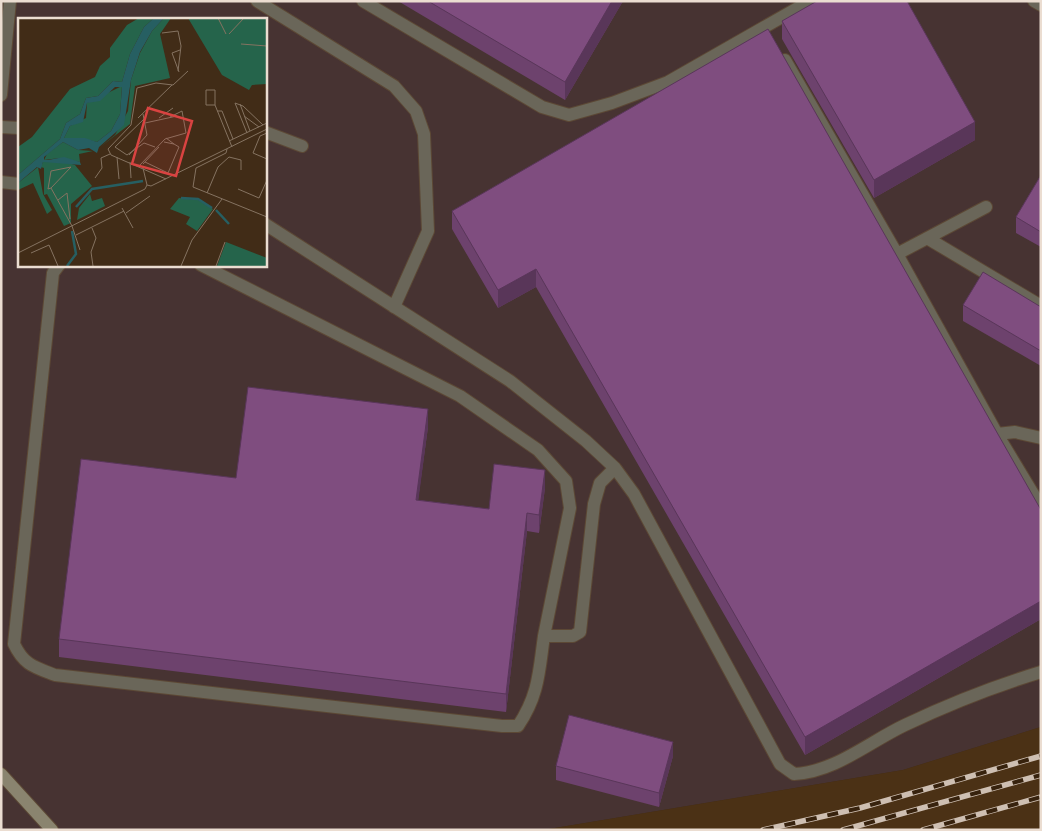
<svg xmlns="http://www.w3.org/2000/svg" width="1042" height="831" font-family="Literata,serif">
  <rect width="100%" height="100%" fill="#412c17"/>
  <!-- industrial -->
  <path fill="#473332" fill-rule="evenodd" d="M 1,1 L 1041,1 L 1041,727 L 903,770 L 543,830 L 1,830 ZM 19,19 L 265,19 L 265,265 L 19,265 Z"/>
  <!-- built -->
  <path fill="#4b3115" d="M 1041,727 L 1041,830 L 543,830 L 903,770 Z"/>
  <g fill="none" stroke-linecap="round" stroke-linejoin="round">
    <defs>
      <path id="lane" d="M 257,1 L 394,86 L 416,111 L 424,134 L 428,231 L 394,307
        M 363,1 L 542,107 L 569,115 L 612,103 L 668,82 L 810,1
        M 1034,1 L 1041,5
        M 785,60 L 897,254 L 997,434 L 1041,507
        M 1,127 L 19,128
        M 265,132 L 302,146
        M 1,182 L 19,184
        M 265,224 L 510,381 L 586,441 L 615,468 L 634,494 L 780,764 L 794,774 C 835,772 869,742 905,725 C 949,704 995,686 1041,672
        M 927,238 L 1041,306
        M 897,254 L 986,207
        M 59,265 L 53,273 L 14,644 C 24,665 34,667 55,675 L 502,726 L 518,726 C 539,695 539,671 544,636
        M 201,265 L 460,396 L 538,450 L 566,481 L 570,508 L 544,636 L 573,636 L 580,632 L 594,504 L 600,483 L 615,468
        M 997,434 L 1015,432 L 1041,438"/>
      <path id="street" d="M 1,95 L 10,1"/>
      <path id="secondary" d="M 1,774 L 52,830"/>
    </defs>
    <!-- lane casing -->
    <use href="#lane" stroke="#5c4835" stroke-width="14"/>
    <!-- street casing -->
    <use href="#street" stroke="#5c4835" stroke-width="14"/>
    <!-- secondary casing -->
    <use href="#secondary" stroke="#5c4835" stroke-width="14"/>
    <!-- lane -->
    <use href="#lane" stroke="#6a6659" stroke-width="12"/>
    <!-- street -->
    <use href="#street" stroke="#6a6659" stroke-width="12"/>
    <!-- secondary -->
    <use href="#secondary" stroke="#8a846f" stroke-width="12"/>
    <defs>
      <path id="rail" d="M 763,830 L 860,808 L 1041,756
        M 843,830 L 1041,775
        M 923,830 L 1041,797"/>
    </defs>
    <!-- rail casing -->
    <use href="#rail" stroke="#cebfb2" stroke-width="5.5"/>
    <!-- rail -->
    <use href="#rail" stroke="#37220d" stroke-width="4" stroke-dasharray="11" stroke-linecap="butt"/>
  </g>
  <!-- wall -->
  <path fill="#6d426d" d="M 398,1 L 623,1 L 565,100 Z
    M 782,21 L 975,140 L 874,198 L 782,39 Z
    M 1041,175 L 1041,247 L 1016,233 L 1016,217 Z
    M 452,211 L 1041,510 L 1041,619 L 805,755 L 536,287 L 498,308 L 452,229 Z
    M 963,305 L 1041,307 L 1041,366 L 963,321 Z
    M 428,427 L 418,500 L 489,509 L 545,488 L 539,533 L 527,531 L 506,712 L 59,657 L 59,639 L 236,478 Z
    M 673,756 L 659,807 L 556,780 L 556,766 Z"/>
  <!-- shaded-wall -->
  <path fill="#593659" d="M 612,1 L 623,1 L 565,100 L 565,82 Z
    M 975,122 L 975,140 L 874,198 L 874,180 Z
    M 536,269 L 536,287 L 498,308 L 498,290 Z
    M 428,409 L 428,427 L 416,518 L 416,500 Z
    M 545,470 L 545,488 L 539,533 L 539,515 Z
    M 527,513 L 527,531 L 506,712 L 506,694 Z
    M 1041,601 L 1041,619 L 805,755 L 805,737 Z
    M 673,742 L 673,756 L 659,807 L 659,793 Z"/>
  <!-- building -->
  <path fill="#7f4d7f" stroke="#593659" d="M 428,1 L 612,1 L 565,82 Z
    M 817,1 L 907,1 L 975,122 L 874,180 L 782,21 Z
    M 768,29 L 1041,510 L 1041,601 L 805,737 L 536,269 L 498,290 L 452,211 Z
    M 1041,175 L 1041,232 L 1016,217 Z
    M 983,272 L 1041,307 L 1041,351 L 963,305 Z
    M 248,387 L 428,409 L 416,500 L 489,509 L 494,464 L 545,470 L 539,515 L 527,513 L 506,694 L 59,639 L 81,459 L 236,478 Z
    M 569,715 L 673,742 L 659,793 L 556,766 Z"/>
  <!-- overview -->
  <g transform="translate(18 18)">
    <rect width="249" height="249" fill="#412c17"/>
    <path d="M 121,0 L 136,0 L 126,9 L 112,36 L 104,64 L 95,63 L 80,78 L 68,80 L 62,96 L 48,105 L 42,121 L 0,157 L 0,129 L 14,119 L 52,71 L 77,59 L 82,48 L 92,39 L 92,30 L 109,7 ZM 146,0 L 153,0 L 142,16 L 152,60 L 117,68 L 112,106 L 81,130 L 97,117 L 110,93 L 113,62 L 122,35 L 134,13 ZM 170,0 L 249,0 L 249,66 L 234,67 L 231,72 L 204,57 ZM 104,68 L 102,96 L 93,113 L 79,124 L 62,120 L 46,120 L 52,108 L 68,100 L 69,85 ZM 45,124 L 60,132 L 75,133 L 61,136 L 62,144 L 42,140 L 26,142 L 29,136 ZM 44,143 L 57,147 L 74,168 L 53,186 L 53,205 L 46,208 L 29,176 L 26,177 L 26,150 L 23,149 L 25,144 ZM 20,149 L 25,176 L 34,192 L 29,196 L 15,165 L 0,172 L 0,165 ZM 72,176 L 74,183 L 84,180 L 87,188 L 59,202 L 61,190 ZM 161,180 L 180,182 L 195,191 L 179,213 L 168,206 L 172,199 L 152,191 ZM 208,224 L 249,240 L 249,248 L 199,248 Z" fill="#25644b"/>
    <path d="M 136,0 L 146,0 L 134,13 L 122,34 L 113,62 L 106,107 L 81,129 L 79,135 L 71,130 L 60,132 L 45,124 L 26,139 L 26,142 L 30,142 L 46,139 L 62,144 L 63,147 L 25,144 L 23,151 L 19,149 L 0,165 L 0,157 L 42,121 L 48,105 L 62,96 L 68,80 L 80,78 L 95,63 L 104,64 L 112,36 L 126,9 ZM 97,69 L 104,69 L 102,96 L 93,113 L 79,124 L 67,120 L 46,120 L 52,108 L 65,104 L 69,85 L 82,83 Z" fill="#265f62" fill-rule="evenodd"/>
    <path fill="none" stroke="#265f62" stroke-width="2.5" d="M 163,180 L 180,181 L 194,190M 58,189 L 74,171 L 125,163M 198,192 L 211,206M 49,248 L 58,236 L 54,213"/>
    <path fill="none" stroke="#857361" stroke-width="1" d="M 200,0 L 208,16M 144,15 L 160,13 L 163,28 L 160,53M 211,16 L 226,0M 223,26 L 249,28M 161,54 L 154,35 L 162,32M 222,86 L 232,113M 197,87 L 188,87 L 188,72 L 197,72 L 197,87 L 214,129M 199,93 L 204,93 L 215,121M 226,98 L 241,109M 120,100 L 154,67M 141,100 L 155,90M 126,101 L 97,129 L 109,137 L 126,125 L 137,129M 127,105 L 159,98M 229,115 L 217,85 L 225,88 L 245,107M 249,115 L 242,118 L 235,135 L 249,141M 211,123 L 249,105M 146,124 L 156,126 L 148,120M 209,131 L 208,135 L 178,150 L 175,169 L 249,199M 111,137 L 129,117 L 125,96M 99,139 L 101,161M 112,144 L 113,160M 127,144 L 150,155 L 161,129 L 156,126M 125,146 L 141,129M 121,148 L 147,121 L 168,115 L 164,93 L 152,99M 125,150 L 129,167M 77,160 L 84,150 L 83,140 L 92,136M 148,161 L 93,137 L 90,131 L 113,107 L 119,70 L 138,65 L 155,67 L 170,53M 33,170 L 30,171 L 33,153 L 53,149 L 33,170 L 54,208M 220,171 L 241,180 L 249,162M 189,175 L 200,149 L 211,139 L 223,142 L 223,152M 40,182 L 49,175 L 52,201M 104,190 L 115,210M 108,195 L 132,178M 54,208 L 62,232M 74,210 L 78,220 L 73,234 L 75,248M 58,217 L 106,193M 0,235 L 127,171 L 129,167 L 133,168 L 249,111M 13,235 L 31,227 L 40,248M 163,248 L 174,222 L 204,181M 198,248 L 207,224"/>
    <path fill="#d94341" fill-opacity="0.15" stroke="#d94341" stroke-width="2.5" d="M 130,90 L 174,103 L 158,158 L 114,146 Z"/>
    <rect width="249" height="249" fill="none" stroke="#ebddd1" stroke-width="2.5"/>
  </g>
  <!-- border -->
  <rect width="1042" height="831" fill="none" stroke="#ebddd1" stroke-width="5"/>
</svg>
